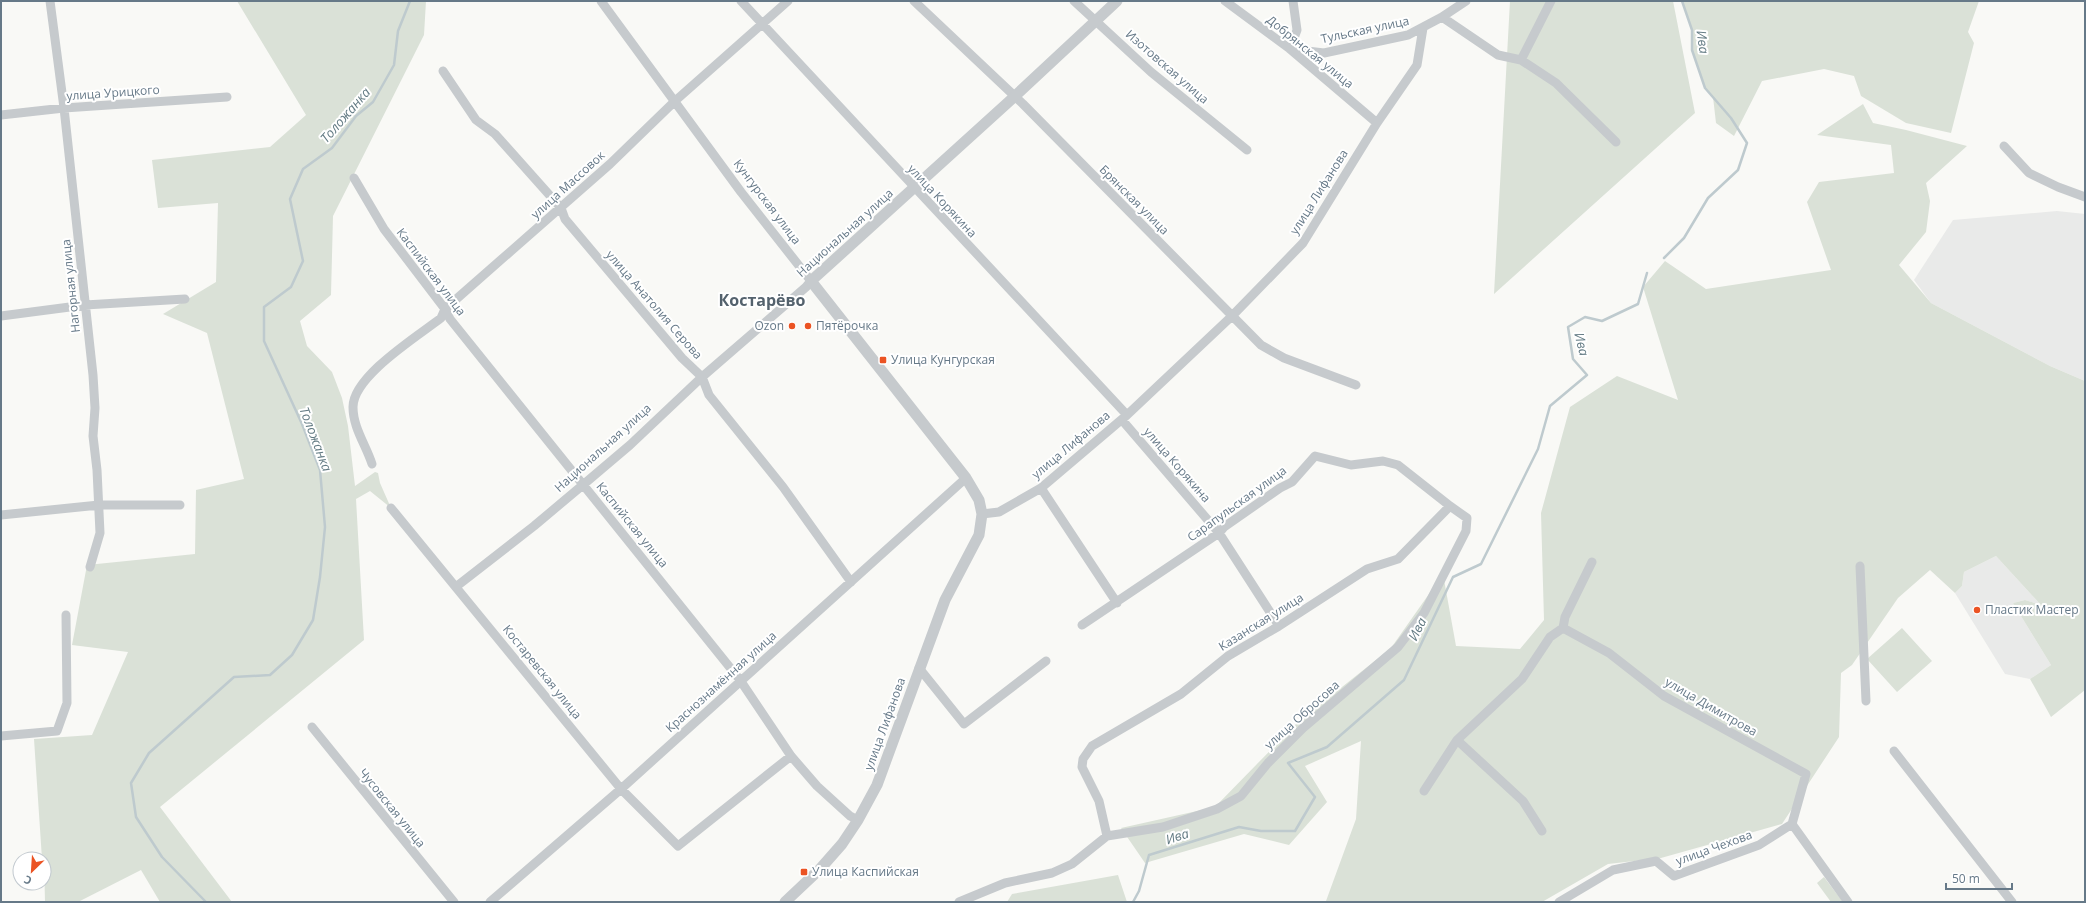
<svg xmlns="http://www.w3.org/2000/svg" width="2086" height="903" font-family="'Open Sans',sans-serif">
  <rect width="100%" height="100%" fill="#f9f9f6"/>
  <!-- built -->
  <path fill="#e9eae9" d="M 2057,211 L 2085,214 L 2085,381 L 2050,366 L 1931,303 L 1914,280 L 1953,220 Z
    M 1996,556 L 2041,605 L 2025,600 L 2013,603 L 2051,665 L 2030,679 L 2005,674 L 1955,593 L 1962,586 L 1964,572 Z"/>
  <!-- green -->
  <path fill="#dae1d7" d="M 237,1 L 426,1 L 424,35 L 333,216 L 331,295 L 300,321 L 307,346 L 332,372 L 342,398 L 348,426 L 355,486 L 375,472 L 378,473 L 380,483 L 391,508 L 370,491 L 356,499 L 364,640 L 160,807 L 232,902 L 160,902 L 141,870 L 78,902 L 45,902 L 44,859 L 42,859 L 34,739 L 92,735 L 128,652 L 72,645 L 87,565 L 195,554 L 196,490 L 244,479 L 207,333 L 163,314 L 216,282 L 218,203 L 158,208 L 152,160 L 270,147 L 306,115 Z
    M 1510,1 L 1673,1 L 1695,113 L 1494,294 Z
    M 1979,1 L 1968,32 L 1974,43 L 1951,133 L 1906,123 L 1861,96 L 1854,76 L 1824,69 L 1762,81 L 1734,136 L 1716,123 L 1713,97 L 1705,88 L 1692,50 L 1692,30 L 1682,2 Z
    M 1863,104 L 1873,123 L 1906,130 L 1967,146 L 1926,183 L 1930,201 L 1926,232 L 1899,265 L 1931,303 L 2050,366 L 2085,381 L 2085,690 L 2051,717 L 2030,679 L 2051,665 L 2013,603 L 2025,600 L 2041,605 L 1996,556 L 1964,572 L 1962,586 L 1955,593 L 1930,570 L 1898,598 L 1852,665 L 1841,673 L 1839,737 L 1782,824 L 1661,858 L 1608,864 L 1542,902 L 1320,902 L 1326,901 L 1356,819 L 1361,741 L 1305,766 L 1327,802 L 1289,845 L 1244,834 L 1145,863 L 1121,828 L 1215,807 L 1298,722 L 1391,648 L 1443,574 L 1456,646 L 1520,649 L 1544,620 L 1541,513 L 1570,407 L 1617,376 L 1678,400 L 1643,287 L 1665,261 L 1706,289 L 1831,270 L 1807,202 L 1819,182 L 1894,173 L 1891,145 L 1817,135 Z
    M 1902,628 L 1932,661 L 1897,692 L 1867,659 Z
    M 1118,875 L 1127,902 L 1007,902 L 1012,894 Z
    M 1824,877 L 1843,902 L 1831,902 L 1817,883 Z"/>
  <g fill="none" stroke-linecap="round" stroke-linejoin="round">
    <!-- stream -->
    <path stroke="#becace" stroke-width="2.5" d="M 1664,258 L 1684,238 L 1708,198 L 1738,170 L 1747,143 L 1731,118 L 1705,88 L 1692,50 L 1692,30 L 1682,1
      M 206,902 L 162,857 L 136,817 L 131,783 L 149,753 L 234,677 L 270,675 L 292,655 L 313,620 L 320,577 L 325,527 L 320,470 L 302,424 L 264,341 L 264,307 L 291,287 L 303,261 L 290,199 L 303,169 L 332,148 L 356,116 L 373,102 L 394,65 L 398,31 L 410,1
      M 1133,902 L 1139,891 L 1149,855 L 1239,827 L 1261,831 L 1295,831 L 1315,797 L 1288,763 L 1327,747 L 1404,680 L 1453,577 L 1481,564 L 1538,449 L 1550,406 L 1587,375 L 1573,359 L 1568,327 L 1585,317 L 1602,321 L 1638,304 L 1647,273"/>
    <!-- minor -->
    <path stroke="#c6cacd" stroke-width="9" d="M 50,1 L 64,108 L 93,375 L 95,408 L 93,436 L 97,470 L 100,533 L 90,567
      M 741,1 L 1127,415
      M 914,1 L 1023,104 L 1261,345 L 1284,358 L 1356,385
      M 1074,1 L 1151,72 L 1247,150
      M 1225,1 L 1290,49 L 1377,123
      M 1442,17 L 1498,55 L 1521,60 L 1556,83 L 1616,142
      M 1290,49 L 1324,53 L 1408,35 L 1442,17 L 1466,1
      M 1290,49 L 1297,30 L 1293,1
      M 1521,60 L 1551,1
      M 443,71 L 476,120 L 495,134 L 561,208 L 565,219 L 682,358 L 702,377 L 709,395 L 783,487 L 851,582
      M 1,115 L 64,108 L 227,97
      M 2004,146 L 2029,173 L 2058,187 L 2085,197
      M 354,178 L 384,229 L 445,309 L 450,319 L 740,680 L 791,756 L 817,786 L 850,816 L 858,820
      M 1,316 L 85,305 L 185,299
      M 1122,420 L 1219,533 L 1279,626
      M 372,464 C 366,445 353,428 353,407 C 353,376 418,336 441,318 L 445,309 L 610,164 L 675,101 L 788,1
      M 1041,488 L 1117,603
      M 391,508 L 621,789 L 678,846 L 791,756
      M 982,514 L 999,512 L 1041,488 L 1127,415 L 1232,316 L 1303,243 L 1377,123 L 1417,65 L 1423,28
      M 1,515 L 99,505 L 180,505
      M 1860,566 L 1866,701
      M 457,586 L 534,526 L 584,484 L 630,445 L 702,377 L 806,287 L 811,281 L 741,192 L 601,1
      M 1563,628 L 1609,653 L 1664,696 L 1806,774 L 1792,824
      M 919,668 L 964,724 L 1046,661
      M 312,727 L 454,902
      M 1,736 L 57,731 L 67,703 L 66,615
      M 1457,740 L 1523,801 L 1542,831
      M 1894,751 L 2012,902
      M 1424,791 L 1457,740 L 1522,679 L 1550,637 L 1563,628 L 1565,617 L 1592,562
      M 1792,824 L 1848,902
      M 1107,836 L 1099,801 L 1082,767 L 1083,759 L 1092,746 L 1181,694 L 1228,656 L 1279,626 L 1367,569 L 1398,559 L 1450,506
      M 490,902 L 621,789 L 966,478
      M 959,902 L 1005,883 L 1052,873 L 1072,864 L 1107,836 L 1163,827 L 1217,809 L 1241,796 L 1268,763 L 1303,728 L 1398,647 L 1424,613 L 1466,531 L 1467,518 L 1450,506 L 1398,465 L 1383,461 L 1351,465 L 1315,456 L 1292,482 L 1280,488 L 1224,527 L 1219,533 L 1082,625
      M 1559,902 L 1613,870 L 1656,861 L 1674,876 L 1759,845 L 1792,824"/>
    <!-- tertiary -->
    <path stroke="#c6cacd" stroke-width="11" d="M 785,902 L 820,869 L 842,844 L 858,820 L 877,785 L 945,600 L 979,535 L 982,514 L 979,500 L 966,478 L 811,281 L 1014,97 L 1117,1"/>
  </g>
  <!-- markers -->
  <g fill="#eb5323" stroke="#fff" stroke-width="1.5">
    <circle cx="792" cy="326" r="4"/>
    <circle cx="808" cy="326" r="4"/>
    <rect x="879" y="356" width="8" height="8" rx="2"/>
    <circle cx="1977" cy="610" r="4"/>
    <rect x="800" y="868" width="8" height="8" rx="2"/>
  </g>
  <g text-anchor="middle" stroke-width="4" stroke-linejoin="round" paint-order="stroke">
    <!-- street labels -->
    <g font-size="12" fill="#667988" stroke="#fff">
      <text transform="translate(1365 30) rotate(-12)" y="4">Тульская улица</text>
      <text transform="translate(1310 52) rotate(39)" y="4">Добрянская улица</text>
      <text transform="translate(1167 67) rotate(41)" y="4">Изотовская улица</text>
      <text transform="translate(113 93) rotate(-4)" y="4">улица Урицкого</text>
      <text transform="translate(568 185) rotate(-42)" y="4">улица Массовок</text>
      <text transform="translate(1319 192) rotate(-58)" y="4">улица Лифанова</text>
      <text transform="translate(1134 200) rotate(45)" y="4">Брянская улица</text>
      <text transform="translate(942 201) rotate(47)" y="4">улица Корякина</text>
      <text transform="translate(767 202) rotate(53)" y="4">Кунгурская улица</text>
      <text transform="translate(845 233) rotate(-42)" y="4">Национальная улица</text>
      <text transform="translate(431 272) rotate(53)" y="4">Каспийская улица</text>
      <text transform="translate(71 286) rotate(-96)" y="4">Нагорная улица</text>
      <text transform="translate(654 305) rotate(49)" y="4">улица Анатолия Серова</text>
      <text transform="translate(1071 445) rotate(-40)" y="4">улица Лифанова</text>
      <text transform="translate(603 448) rotate(-42)" y="4">Национальная улица</text>
      <text transform="translate(1177 465) rotate(49)" y="4">улица Корякина</text>
      <text transform="translate(1237 504) rotate(-36)" y="4">Сарапульская улица</text>
      <text transform="translate(632 525) rotate(51)" y="4">Каспийская улица</text>
      <text transform="translate(1261 622) rotate(-32)" y="4">Казанская улица</text>
      <text transform="translate(542 672) rotate(51)" y="4">Костаревская улица</text>
      <text transform="translate(721 682) rotate(-42)" y="4">Краснознамённая улица</text>
      <text transform="translate(1711 707) rotate(30)" y="4">улица Димитрова</text>
      <text transform="translate(1302 715) rotate(-42)" y="4">улица Обросова</text>
      <text transform="translate(885 724) rotate(-70)" y="4">улица Лифанова</text>
      <text transform="translate(392 808) rotate(51)" y="4">Чусовская улица</text>
      <text transform="translate(1714 848) rotate(-20)" y="4">улица Чехова</text>
    </g>
    <!-- poi labels -->
    <g font-size="12" fill="#667988" stroke="#fff" text-anchor="start">
      <text x="784" y="330" text-anchor="end">Ozon</text>
      <text x="816" y="330">Пятёрочка</text>
      <text x="891" y="364">Улица Кунгурская</text>
      <text x="1985" y="614">Пластик Мастер</text>
      <text x="812" y="876">Улица Каспийская</text>
    </g>
    <!-- water labels -->
    <g font-size="13" font-style="italic" fill="#627a83" stroke="#fff">
      <text transform="translate(1703 42) rotate(82)" y="5">Ива</text>
      <text transform="translate(345 115) rotate(-49)" y="5">Толожанка</text>
      <text transform="translate(1582 344) rotate(76)" y="5">Ива</text>
      <text transform="translate(316 439) rotate(69)" y="5">Толожанка</text>
      <text transform="translate(1417 629) rotate(-64)" y="5">Ива</text>
      <text transform="translate(1177 836) rotate(-18)" y="5">Ива</text>
    </g>
    <!-- district labels -->
    <g font-size="16" font-weight="bold" fill="#54626d" stroke="#fff">
      <text x="762" y="306">Костарёво</text>
    </g>
  </g>
  <!-- border -->
  <rect width="2086" height="903" fill="none" stroke="#667988" stroke-width="4"/>
  <!-- north arrow -->
  <g transform="translate(32 871) rotate(205)"><circle r="19" fill="#ffffff" stroke="#c2c9cf"/>
  <path d="M0-3L7 15L0 10L-7 15Z" fill="#eb5323"/>
  <text y="-6" font-size="11" font-weight="bold" text-anchor="middle" fill="#667988">С</text>
  </g>
  <!-- scale -->
  <path d="M1946 883v6h66v-6" fill="none" stroke="#667988" stroke-width="2"/>
  <text x="1952" y="883" font-size="12" fill="#667988" stroke="#ffffff" stroke-width="3" paint-order="stroke">50 m</text>
</svg>
